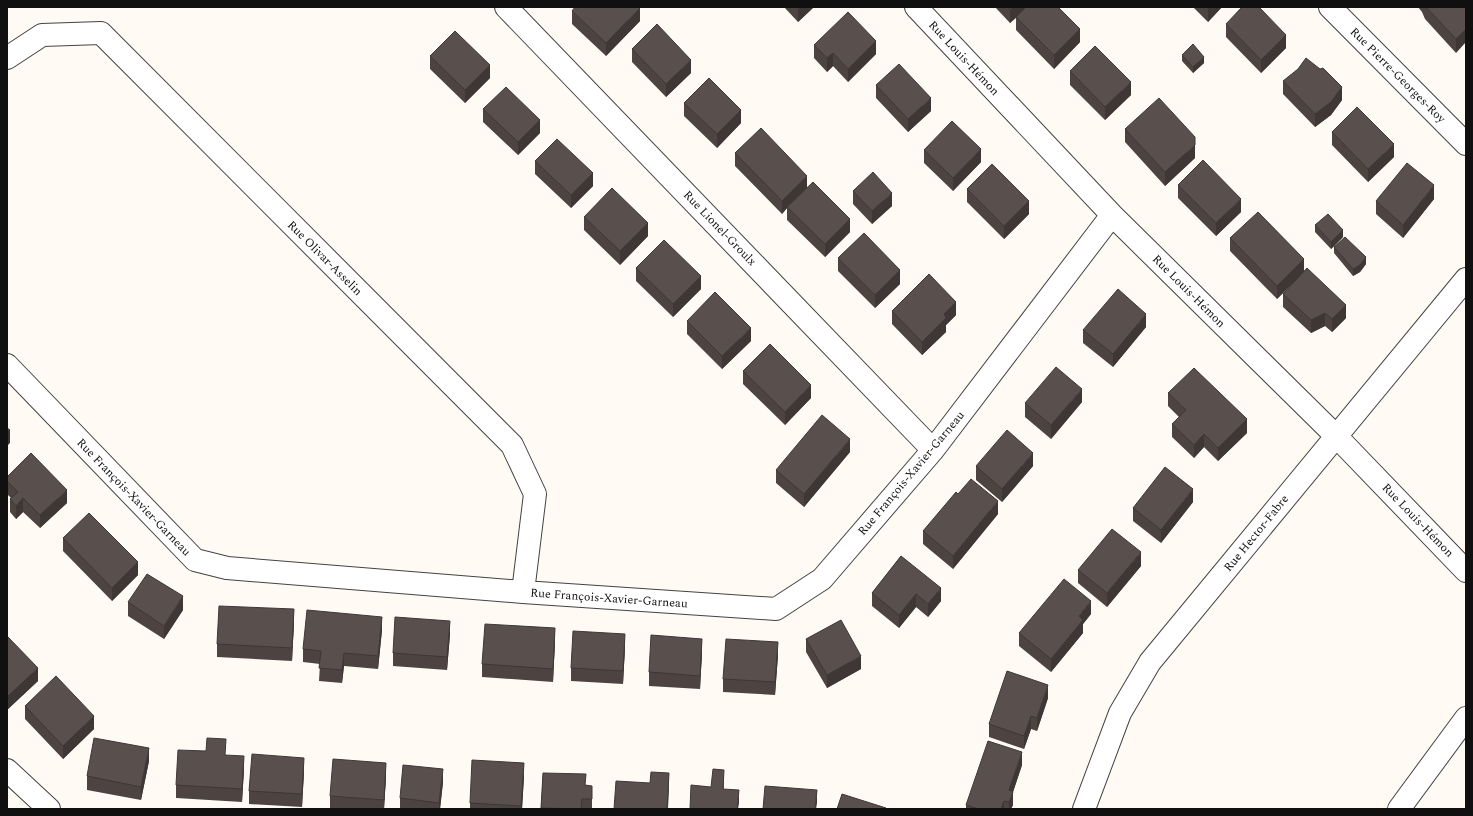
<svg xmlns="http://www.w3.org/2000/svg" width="1473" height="816" font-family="Spectral,serif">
  <rect width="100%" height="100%" fill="#fffbf4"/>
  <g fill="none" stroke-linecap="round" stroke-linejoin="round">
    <defs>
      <path id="minor" d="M 506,7 L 933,450
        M 916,7 L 1112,215 L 1336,436 L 1466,571
        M 1330,7 L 1466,144
        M 7,58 L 42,35 L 101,33 L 512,445 L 535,494 L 523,592
        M 7,365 L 195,560 L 227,568 L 523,592 L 776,609 L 822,579 L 933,450 L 1112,215
        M 7,770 L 49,809
        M 1084,809 L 1120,713 L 1150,662 L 1466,279
        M 1399,809 L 1466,718"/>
    </defs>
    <!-- minor casing -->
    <use href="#minor" stroke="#434343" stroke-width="24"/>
    <!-- minor -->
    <use href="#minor" stroke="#fff" stroke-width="22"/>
  </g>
  <!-- wall -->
  <path fill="#4d4442" d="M 784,7 L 814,7 L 798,22 Z
    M 995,7 L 1058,7 L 1080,42 L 1054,69 L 1016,30 L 1016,18 L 1010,23 Z
    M 1193,7 L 1222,7 L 1208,22 Z
    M 1418,7 L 1466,7 L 1456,53 L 1425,19 L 1422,12 Z
    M 572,11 L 640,21 L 606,56 L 572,24 Z
    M 1226,24 L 1286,48 L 1261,73 L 1226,37 Z
    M 814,45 L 876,54 L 848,82 L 833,66 L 827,72 L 814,58 Z
    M 632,49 L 691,73 L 666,97 L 632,62 Z
    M 1182,55 L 1204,63 L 1193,73 L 1182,61 Z
    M 430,56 L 490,78 L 465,103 L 430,69 Z
    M 1070,71 L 1131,95 L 1105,120 L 1070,85 Z
    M 1283,81 L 1342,100 L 1331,115 L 1315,127 L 1283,94 Z
    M 876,85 L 931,111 L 908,132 L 876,98 Z
    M 684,103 L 741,123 L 717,148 L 684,116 Z
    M 483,109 L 540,133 L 518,155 L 483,122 Z
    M 1125,129 L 1195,158 L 1165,186 L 1125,142 Z
    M 1332,132 L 1394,157 L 1368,182 L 1332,145 Z
    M 924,150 L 981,162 L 953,191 L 924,163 Z
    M 735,153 L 807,187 L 850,232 L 825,257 L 787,220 L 787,208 L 782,214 L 735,166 Z
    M 535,161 L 593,186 L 571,208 L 535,174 Z
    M 1178,185 L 1241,212 L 1216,236 L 1178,198 Z
    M 967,189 L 1029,214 L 1004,239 L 967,202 Z
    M 853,191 L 892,206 L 872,224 L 853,204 Z
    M 1434,199 L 1403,238 L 1376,214 L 1376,201 Z
    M 584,217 L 648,236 L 620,265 L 584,230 Z
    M 1315,225 L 1343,237 L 1331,249 L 1315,232 Z
    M 1230,238 L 1304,271 L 1346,318 L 1332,332 L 1325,326 L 1311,333 L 1283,307 L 1283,294 L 1294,282 L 1277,299 L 1230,251 Z
    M 1334,247 L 1366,264 L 1360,272 L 1353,276 L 1334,253 Z
    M 838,258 L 900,284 L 875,308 L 838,271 Z
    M 636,268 L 701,289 L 673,317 L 636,281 Z
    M 892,311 L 956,315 L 946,325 L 946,332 L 922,355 L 892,324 Z
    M 687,321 L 751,341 L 722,369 L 687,334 Z
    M 1146,327 L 1113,367 L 1083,343 L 1083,330 Z
    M 743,371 L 811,398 L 785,425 L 743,384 Z
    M 1168,393 L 1247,433 L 1218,461 L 1204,447 L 1194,458 L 1172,437 L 1172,424 L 1179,417 L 1168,406 Z
    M 1082,402 L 1051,439 L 1025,417 L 1025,403 Z
    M 850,452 L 804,507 L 776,483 L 776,470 Z
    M 976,466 L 1033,466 L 1002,502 L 976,480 Z
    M 7,477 L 67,503 L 40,528 L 23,512 L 16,519 L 10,512 L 10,499 L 11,498 L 7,494 Z
    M 958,494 L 998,514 L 953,569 L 923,544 L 923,531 Z
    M 1193,502 L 1161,543 L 1133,521 L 1133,508 Z
    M 63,538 L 138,575 L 112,601 L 63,551 Z
    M 901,556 L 941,601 L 928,617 L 916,607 L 899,628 L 872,606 L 872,593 Z
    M 1141,566 L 1107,607 L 1078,583 L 1078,570 Z
    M 128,602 L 183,610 L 164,639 L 128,616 Z
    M 1091,614 L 1083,624 L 1083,633 L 1051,672 L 1019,646 L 1019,633 Z
    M 294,622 L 292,661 L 217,657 L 217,644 Z
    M 382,630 L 378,669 L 344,666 L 342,683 L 319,681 L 320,664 L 303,662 L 303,649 Z
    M 450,634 L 447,670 L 393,666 L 393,653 Z
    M 7,636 L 38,681 L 7,710 Z
    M 806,639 L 861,669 L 827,688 L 806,652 Z
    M 555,641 L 553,682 L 482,677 L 482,664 Z
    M 625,647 L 623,684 L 571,681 L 571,668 Z
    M 702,652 L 700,689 L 649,686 L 649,672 Z
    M 778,655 L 775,695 L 723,692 L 723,679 Z
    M 1048,698 L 1037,731 L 1031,729 L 1024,749 L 989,737 L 989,724 Z
    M 25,706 L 94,729 L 63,759 L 25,719 Z
    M 226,755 L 244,769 L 242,802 L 176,798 L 176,785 Z
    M 149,761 L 141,800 L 87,790 L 87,776 Z
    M 1022,765 L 1013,792 L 1013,805 L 1011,809 L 966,809 L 966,805 Z
    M 304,771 L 302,807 L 249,804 L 249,791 Z
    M 543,773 L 586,785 L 592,799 L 592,809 L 541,809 Z
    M 386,776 L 384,809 L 330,809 L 330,796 Z
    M 524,776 L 522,809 L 470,809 L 470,803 Z
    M 443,782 L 440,809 L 400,809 L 400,798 Z"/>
  <!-- shaded-wall -->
  <path fill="#3e3736" d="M 800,7 L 814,7 L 798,22 L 798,9 Z
    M 1013,7 L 1026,7 L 1010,23 L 1010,10 Z
    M 1209,7 L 1222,7 L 1208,22 L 1208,8 Z
    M 640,8 L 640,21 L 606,56 L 606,43 Z
    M 1080,29 L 1080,42 L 1054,69 L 1054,55 Z
    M 1466,29 L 1466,42 L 1456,53 L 1456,39 Z
    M 1286,35 L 1286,48 L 1261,73 L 1261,60 Z
    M 876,41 L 876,54 L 848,82 L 848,69 Z
    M 833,53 L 833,66 L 827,72 L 827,58 Z
    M 1204,57 L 1204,63 L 1193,73 L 1193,67 Z
    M 691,60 L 691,73 L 666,97 L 666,84 Z
    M 490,65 L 490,78 L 465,103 L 465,90 Z
    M 1131,82 L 1131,95 L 1105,120 L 1105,107 Z
    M 1342,87 L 1342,100 L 1331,115 L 1315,127 L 1315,114 Z
    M 931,98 L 931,111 L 908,132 L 908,119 Z
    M 741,110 L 741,123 L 717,148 L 717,134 Z
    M 540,120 L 540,133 L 518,155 L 518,142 Z
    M 1394,144 L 1394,157 L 1368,182 L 1368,169 Z
    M 1195,145 L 1195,158 L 1165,186 L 1165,172 Z
    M 981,149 L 981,162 L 953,191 L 953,178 Z
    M 593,173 L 593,186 L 571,208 L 571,195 Z
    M 807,176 L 807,189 L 787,207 L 787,208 L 782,214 L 782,201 Z
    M 1434,185 L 1434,199 L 1403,238 L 1403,225 Z
    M 892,193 L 892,206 L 872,224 L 872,211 Z
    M 1241,199 L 1241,212 L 1216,236 L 1216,223 Z
    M 1029,201 L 1029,214 L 1004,239 L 1004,226 Z
    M 850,219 L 850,232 L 825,257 L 825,244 Z
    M 648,223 L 648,236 L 620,265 L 620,251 Z
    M 1343,230 L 1343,237 L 1331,249 L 1331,242 Z
    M 1366,257 L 1366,264 L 1360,272 L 1353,276 L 1353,269 Z
    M 1304,259 L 1304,272 L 1277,299 L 1277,286 Z
    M 900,270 L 900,284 L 875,308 L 875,295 Z
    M 701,276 L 701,289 L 673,317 L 673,304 Z
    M 956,302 L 956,315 L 946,325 L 946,332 L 922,355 L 922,342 L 944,314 Z
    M 1346,305 L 1346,318 L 1332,332 L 1332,319 Z
    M 1325,313 L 1325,326 L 1311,333 L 1311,320 Z
    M 1146,314 L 1146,327 L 1113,367 L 1113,354 Z
    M 751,328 L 751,341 L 722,369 L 722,356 Z
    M 811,385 L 811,398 L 785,425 L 785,412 Z
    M 1082,389 L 1082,402 L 1051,439 L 1051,425 Z
    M 1247,419 L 1247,433 L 1218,461 L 1218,448 Z
    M 10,430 L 10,443 L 7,446 L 7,433 Z
    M 1204,434 L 1204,447 L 1194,458 L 1194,445 Z
    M 850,439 L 850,452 L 804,507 L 804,494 Z
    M 1033,453 L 1033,466 L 1002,502 L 1002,489 Z
    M 1193,489 L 1193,502 L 1161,543 L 1161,530 Z
    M 67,490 L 67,503 L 40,528 L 40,515 Z
    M 23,498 L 23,512 L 16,519 L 16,506 Z
    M 998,501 L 998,514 L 953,569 L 953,556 Z
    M 1141,552 L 1141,566 L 1107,607 L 1107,593 Z
    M 138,562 L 138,575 L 112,601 L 112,588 Z
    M 941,588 L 941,601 L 928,617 L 928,604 Z
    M 916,594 L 916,607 L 899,628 L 899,615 Z
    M 183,596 L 183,610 L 164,639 L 164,626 Z
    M 1091,601 L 1091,614 L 1083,624 L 1083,633 L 1051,672 L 1051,659 L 1079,616 Z
    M 294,609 L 294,622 L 292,661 L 292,648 Z
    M 382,617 L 382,630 L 378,669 L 378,656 Z
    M 450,621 L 450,634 L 447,670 L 447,657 Z
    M 555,628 L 555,641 L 553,682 L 553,669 Z
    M 625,634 L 625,647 L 623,684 L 623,671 Z
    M 702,639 L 702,652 L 700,689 L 700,676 Z
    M 778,642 L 778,655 L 775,695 L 775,682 Z
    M 344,653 L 344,666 L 342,683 L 342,670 Z
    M 861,656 L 861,669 L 827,688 L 827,675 Z
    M 38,668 L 38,681 L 7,710 L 7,697 Z
    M 1048,685 L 1048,698 L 1037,731 L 1037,718 Z
    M 94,716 L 94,729 L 63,759 L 63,746 Z
    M 1031,716 L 1031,729 L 1024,749 L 1024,736 Z
    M 149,748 L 149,761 L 141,800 L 141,787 Z
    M 1022,752 L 1022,765 L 1013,792 L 1013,805 L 1011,809 L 1009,809 L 1009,790 Z
    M 244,756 L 244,769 L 242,802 L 242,789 Z
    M 304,758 L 304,771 L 302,807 L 302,794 Z
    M 386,763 L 386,776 L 384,809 L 384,800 Z
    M 524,763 L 524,776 L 522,809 L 521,809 Z
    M 443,769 L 443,782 L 440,809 L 439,809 L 439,803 Z
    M 724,770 L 724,783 L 723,802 L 723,789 Z
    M 669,773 L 669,787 L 668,809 L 667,809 Z
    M 739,790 L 739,803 L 738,809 L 737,809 Z
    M 817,790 L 817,803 L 816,809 L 815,809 Z
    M 1004,801 L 1004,809 L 1001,809 Z"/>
  <!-- building -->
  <path fill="#594f4d" stroke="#3e3736" d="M 575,7 L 639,7 L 640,8 L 606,43 L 572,11 Z
    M 1008,7 L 1013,7 L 1010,10 Z
    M 1026,7 L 1058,7 L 1080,29 L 1054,55 L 1016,17 Z
    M 1242,7 L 1259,7 L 1286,35 L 1261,60 L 1226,24 Z
    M 1426,7 L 1466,7 L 1466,29 L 1456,39 Z
    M 848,12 L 876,41 L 848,69 L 833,53 L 827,58 L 814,45 Z
    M 657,24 L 691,60 L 666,84 L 632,49 Z
    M 455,31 L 490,65 L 465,90 L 430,56 Z
    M 1193,44 L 1204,57 L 1193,67 L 1182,55 Z
    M 1095,46 L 1131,82 L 1105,107 L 1070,71 Z
    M 1306,58 L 1320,69 L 1323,68 L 1342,87 L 1331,102 L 1315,114 L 1283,81 L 1298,69 Z
    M 899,64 L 931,98 L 908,119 L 876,85 Z
    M 709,78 L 741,110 L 717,134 L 684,103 Z
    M 506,87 L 540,120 L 518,142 L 483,109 Z
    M 1159,98 L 1195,137 L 1195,145 L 1165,172 L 1125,129 Z
    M 1357,107 L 1394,144 L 1368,169 L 1332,132 Z
    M 952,121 L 981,149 L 953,178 L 924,150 Z
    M 761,128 L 807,176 L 782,201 L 735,153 Z
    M 557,139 L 593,173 L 571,195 L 535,161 Z
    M 1203,160 L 1241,199 L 1216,223 L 1178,185 Z
    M 1407,163 L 1434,185 L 1403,225 L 1376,201 Z
    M 992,164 L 1029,201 L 1004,226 L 967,189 Z
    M 873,172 L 892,193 L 872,211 L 853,191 Z
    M 813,182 L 850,219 L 825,244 L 787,207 Z
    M 612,188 L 648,223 L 620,251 L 584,217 Z
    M 1258,212 L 1304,259 L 1277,286 L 1230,238 Z
    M 1328,214 L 1343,230 L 1331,242 L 1315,225 Z
    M 864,233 L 900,270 L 875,295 L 838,258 Z
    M 1345,237 L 1366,257 L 1360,265 L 1353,269 L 1334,247 Z
    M 664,240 L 701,276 L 673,304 L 636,268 Z
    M 1307,268 L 1346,305 L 1332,319 L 1325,313 L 1311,320 L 1283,294 Z
    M 929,274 L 956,302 L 944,314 L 946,318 L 922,342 L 892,311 Z
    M 1118,289 L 1146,314 L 1113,354 L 1083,330 Z
    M 715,292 L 751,328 L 722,356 L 687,321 Z
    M 770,344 L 811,385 L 785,412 L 743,371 Z
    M 1056,367 L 1082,389 L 1051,425 L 1025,403 Z
    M 1194,368 L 1247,419 L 1218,448 L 1204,434 L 1194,445 L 1172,424 L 1186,410 L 1168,393 Z
    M 822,415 L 850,439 L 804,494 L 776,470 Z
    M 7,428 L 10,430 L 7,433 Z
    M 1007,430 L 1033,453 L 1002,489 L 976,466 Z
    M 31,453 L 67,490 L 40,515 L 23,498 L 16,506 L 10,499 L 18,492 L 7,481 L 7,477 Z
    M 1165,467 L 1193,489 L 1161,530 L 1133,508 Z
    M 971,479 L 998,501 L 953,556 L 923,531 L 956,492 L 958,494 Z
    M 89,513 L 138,562 L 112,588 L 63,538 Z
    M 1112,529 L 1141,552 L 1107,593 L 1078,570 Z
    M 901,556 L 941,588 L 928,604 L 916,594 L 899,615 L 872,593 Z
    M 147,574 L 183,596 L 164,626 L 128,602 Z
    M 1064,579 L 1091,601 L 1079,616 L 1083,620 L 1051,659 L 1019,633 Z
    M 219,606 L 294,609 L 292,648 L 217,644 Z
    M 307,610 L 382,617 L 378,656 L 344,653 L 342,670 L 319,668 L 321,651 L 303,649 Z
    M 395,617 L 450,621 L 447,657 L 393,653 Z
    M 841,620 L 861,656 L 827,675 L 806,639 Z
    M 485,624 L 555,628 L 553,669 L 482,664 Z
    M 573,631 L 625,634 L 623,671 L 571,668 Z
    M 651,635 L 702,639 L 700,676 L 649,672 Z
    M 7,636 L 38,668 L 7,697 Z
    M 726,639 L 778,642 L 775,682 L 723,679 Z
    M 1007,671 L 1048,685 L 1037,718 L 1031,716 L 1024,736 L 989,724 Z
    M 56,676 L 94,716 L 63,746 L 25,706 Z
    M 94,738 L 149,748 L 141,787 L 87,776 Z
    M 207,738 L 226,739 L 225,755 L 244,756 L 242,789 L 176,785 L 178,750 L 206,751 Z
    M 988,741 L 1022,752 L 1009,790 L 1013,792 L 1009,802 L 1004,801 L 1001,809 L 979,809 L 966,805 Z
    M 252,754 L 304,758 L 302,794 L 249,791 Z
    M 333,759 L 386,763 L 384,800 L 330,796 Z
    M 472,760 L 524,763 L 521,806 L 470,803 Z
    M 403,765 L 443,769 L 439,803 L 400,798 Z
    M 713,769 L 724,770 L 723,789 L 739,790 L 737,809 L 690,809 L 691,785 L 711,787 Z
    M 651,772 L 669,773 L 667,809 L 614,809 L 616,781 L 650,783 Z
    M 543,773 L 586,774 L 585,785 L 592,786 L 592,799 L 582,799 L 581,809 L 541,808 Z
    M 765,786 L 817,790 L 815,809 L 763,809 Z
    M 842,794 L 886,808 L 886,809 L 837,809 Z"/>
  <g text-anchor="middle" stroke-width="4" stroke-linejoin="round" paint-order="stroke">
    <!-- street labels -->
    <g font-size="12" fill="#101010" stroke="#fff">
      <text transform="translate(964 58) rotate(47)" y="4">Rue Louis-Hémon</text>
      <text transform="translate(1398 75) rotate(45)" y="4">Rue Pierre-Georges-Roy</text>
      <text transform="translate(720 228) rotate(46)" y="4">Rue Lionel-Groulx</text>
      <text transform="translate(325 258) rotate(45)" y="4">Rue Olivar-Asselin</text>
      <text transform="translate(1189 291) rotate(45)" y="4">Rue Louis-Hémon</text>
      <text transform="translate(911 473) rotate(-50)" y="4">Rue François-Xavier-Garneau</text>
      <text transform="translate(134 497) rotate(46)" y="4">Rue François-Xavier-Garneau</text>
      <text transform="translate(1418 520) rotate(46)" y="4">Rue Louis-Hémon</text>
      <text transform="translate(1256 533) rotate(-51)" y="4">Rue Hector-Fabre</text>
      <text transform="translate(609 598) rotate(4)" y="4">Rue François-Xavier-Garneau</text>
    </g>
  </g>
  <!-- border -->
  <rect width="1473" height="816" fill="none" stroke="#101010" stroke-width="16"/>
</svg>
